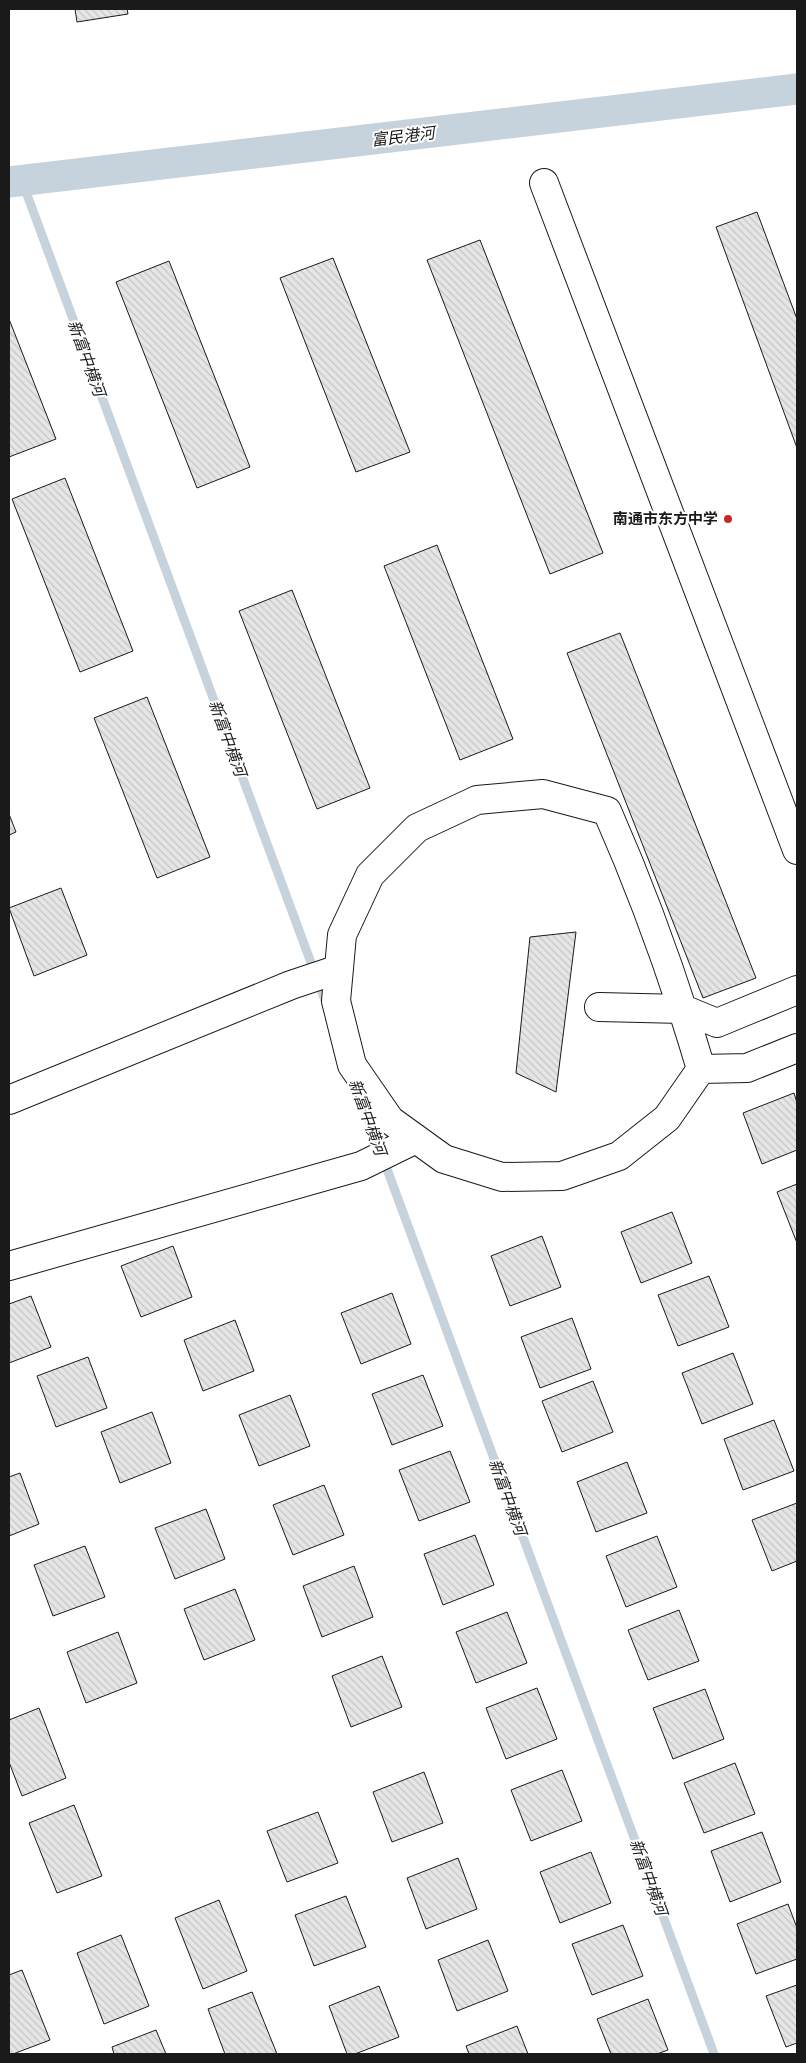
<svg xmlns="http://www.w3.org/2000/svg" width="806" height="2063" font-family="Cabin,'Noto Sans SC',sans-serif">
  <defs>
    <pattern id="building-back-hatch" width="6" height="6" patternUnits="userSpaceOnUse" patternTransform="scale(1.25)"><rect width="6" height="6" fill="#e6e6e6"/><path d="M-1 5l2 2M0 0l6 6M5-1l2 2" fill="none" stroke="#c5c5c5"/></pattern>
  </defs>
  <rect width="100%" height="100%" fill="#fff"/>
  <g fill="none" stroke-linecap="round" stroke-linejoin="round">
    <!-- stream -->
    <path stroke="#c6d2dc" stroke-width="9" d="M 22,181 L 327,1006
      M 360,1096 L 714,2054"/>
    <!-- canal -->
    <path stroke="#c6d2dc" stroke-width="31" d="M 9,182 L 797,89"/>
  </g>
  <!-- building -->
  <path fill="url(#building-back-hatch)" stroke="#1a1a1a" d="M 75,9 L 127,9 L 128,14 L 77,22 Z
    M 757,212 L 797,319 L 797,448 L 716,227 Z
    M 480,240 L 603,553 L 550,574 L 427,260 Z
    M 333,258 L 410,452 L 356,472 L 280,278 Z
    M 169,261 L 250,467 L 197,488 L 116,282 Z
    M 9,319 L 56,439 L 9,457 Z
    M 65,478 L 133,651 L 80,672 L 12,499 Z
    M 437,545 L 513,739 L 460,760 L 384,566 Z
    M 292,590 L 370,788 L 317,809 L 239,611 Z
    M 620,633 L 756,978 L 703,998 L 567,653 Z
    M 147,697 L 210,857 L 157,878 L 94,718 Z
    M 9,814 L 16,832 L 9,835 Z
    M 61,888 L 87,955 L 34,976 L 9,908 Z
    M 576,932 L 556,1092 L 516,1073 L 530,937 Z
    M 794,1093 L 797,1103 L 797,1150 L 762,1164 L 743,1113 Z
    M 797,1184 L 797,1243 L 777,1192 Z
    M 672,1212 L 692,1263 L 641,1283 L 621,1232 Z
    M 542,1236 L 561,1287 L 510,1306 L 491,1256 Z
    M 173,1246 L 192,1297 L 141,1317 L 121,1266 Z
    M 709,1276 L 729,1327 L 678,1346 L 658,1295 Z
    M 392,1293 L 411,1344 L 361,1364 L 341,1313 Z
    M 31,1296 L 51,1347 L 9,1363 L 9,1304 Z
    M 572,1318 L 591,1369 L 540,1388 L 521,1337 Z
    M 235,1320 L 254,1371 L 203,1391 L 184,1340 Z
    M 733,1353 L 753,1404 L 702,1424 L 682,1373 Z
    M 88,1357 L 107,1408 L 56,1427 L 37,1376 Z
    M 423,1375 L 443,1426 L 392,1445 L 372,1394 Z
    M 593,1381 L 613,1432 L 562,1452 L 542,1401 Z
    M 290,1395 L 310,1446 L 259,1466 L 239,1415 Z
    M 152,1412 L 171,1463 L 120,1483 L 101,1432 Z
    M 774,1420 L 794,1471 L 743,1490 L 724,1439 Z
    M 450,1451 L 470,1502 L 419,1521 L 399,1470 Z
    M 627,1462 L 647,1513 L 596,1532 L 577,1482 Z
    M 20,1473 L 39,1524 L 9,1536 L 9,1477 Z
    M 324,1485 L 344,1535 L 293,1555 L 273,1505 Z
    M 797,1503 L 797,1561 L 772,1571 L 752,1520 Z
    M 206,1509 L 225,1559 L 175,1579 L 155,1528 Z
    M 475,1535 L 494,1585 L 443,1605 L 424,1554 Z
    M 657,1536 L 677,1587 L 626,1607 L 606,1556 Z
    M 85,1546 L 105,1597 L 53,1616 L 34,1565 Z
    M 354,1566 L 373,1617 L 322,1637 L 303,1586 Z
    M 235,1589 L 255,1640 L 204,1660 L 184,1609 Z
    M 679,1610 L 699,1661 L 648,1680 L 628,1630 Z
    M 507,1612 L 527,1663 L 476,1683 L 456,1632 Z
    M 118,1632 L 137,1683 L 86,1703 L 67,1652 Z
    M 382,1656 L 402,1707 L 351,1727 L 332,1676 Z
    M 537,1688 L 557,1739 L 506,1759 L 486,1708 Z
    M 705,1689 L 724,1739 L 673,1759 L 653,1708 Z
    M 39,1708 L 66,1778 L 22,1796 L 9,1762 L 9,1720 Z
    M 735,1763 L 755,1814 L 704,1833 L 684,1783 Z
    M 562,1770 L 582,1821 L 531,1841 L 511,1790 Z
    M 424,1772 L 443,1823 L 392,1842 L 373,1792 Z
    M 74,1805 L 102,1876 L 57,1893 L 29,1823 Z
    M 318,1812 L 338,1863 L 287,1882 L 267,1831 Z
    M 762,1832 L 781,1882 L 730,1902 L 711,1851 Z
    M 591,1852 L 611,1903 L 560,1923 L 540,1872 Z
    M 458,1858 L 477,1909 L 426,1929 L 407,1878 Z
    M 346,1896 L 366,1947 L 314,1966 L 295,1915 Z
    M 219,1900 L 247,1971 L 203,1989 L 175,1918 Z
    M 788,1904 L 797,1928 L 797,1959 L 756,1974 L 737,1924 Z
    M 623,1925 L 643,1976 L 592,1995 L 572,1944 Z
    M 121,1935 L 149,2006 L 104,2024 L 77,1953 Z
    M 488,1940 L 508,1991 L 457,2011 L 438,1960 Z
    M 22,1970 L 50,2040 L 13,2054 L 9,2054 L 9,1975 Z
    M 797,1985 L 797,2043 L 786,2047 L 766,1996 Z
    M 379,1986 L 399,2037 L 355,2054 L 347,2054 L 329,2006 Z
    M 252,1992 L 277,2054 L 225,2054 L 208,2009 Z
    M 648,1999 L 668,2050 L 657,2054 L 611,2054 L 597,2019 Z
    M 517,2026 L 528,2054 L 469,2054 L 466,2046 Z
    M 156,2030 L 166,2054 L 114,2054 L 112,2047 Z"/>
  <g fill="none" stroke-linecap="round" stroke-linejoin="round">
    <defs>
      <path id="minor" d="M 544,183 L 797,850
        M 543,794 L 607,811 C 644,895 675,981 701,1069 L 667,1118 L 619,1156 L 562,1176 L 502,1177 L 444,1159 L 390,1120 L 352,1065 L 336,1001 L 342,935 L 370,875 L 417,828 L 477,800 Z
        M 599,1007 L 683,1009 L 717,1023 L 797,990
        M 701,1069 L 747,1068 L 797,1048
        M 9,1100 L 291,985 L 339,969
        M 9,1266 L 361,1166 L 416,1139"/>
    </defs>
    <!-- minor casing -->
    <use href="#minor" stroke="#1a1a1a" stroke-width="30"/>
    <!-- minor -->
    <use href="#minor" stroke="#fff" stroke-width="28"/>
  </g>
  <!-- markers -->
  <circle fill="#c62828" stroke="#fff" stroke-width="2" cx="728" cy="519" r="5"/>
  <g text-anchor="middle" stroke-width="4" stroke-linejoin="round" paint-order="stroke">
    <!-- poi labels -->
    <g font-size="15" font-weight="bold" fill="#1a1a1a" stroke="#fff" text-anchor="end">
      <text x="718" y="524">南通市东方中学</text>
    </g>
    <!-- water labels -->
    <g font-size="16" font-style="italic" fill="#1a1a1a" stroke="#fff">
      <text transform="translate(403 136) rotate(-7)" y="6">富民港河</text>
      <text transform="translate(87 358) rotate(70)" y="6">新富中横河</text>
      <text transform="translate(228 738) rotate(70)" y="6">新富中横河</text>
      <text transform="translate(368 1117) rotate(70)" y="6">新富中横河</text>
      <text transform="translate(508 1497) rotate(70)" y="6">新富中横河</text>
      <text transform="translate(649 1877) rotate(70)" y="6">新富中横河</text>
    </g>
  </g>
  <!-- border -->
  <rect width="806" height="2063" fill="none" stroke="#1a1a1a" stroke-width="20"/>
</svg>
